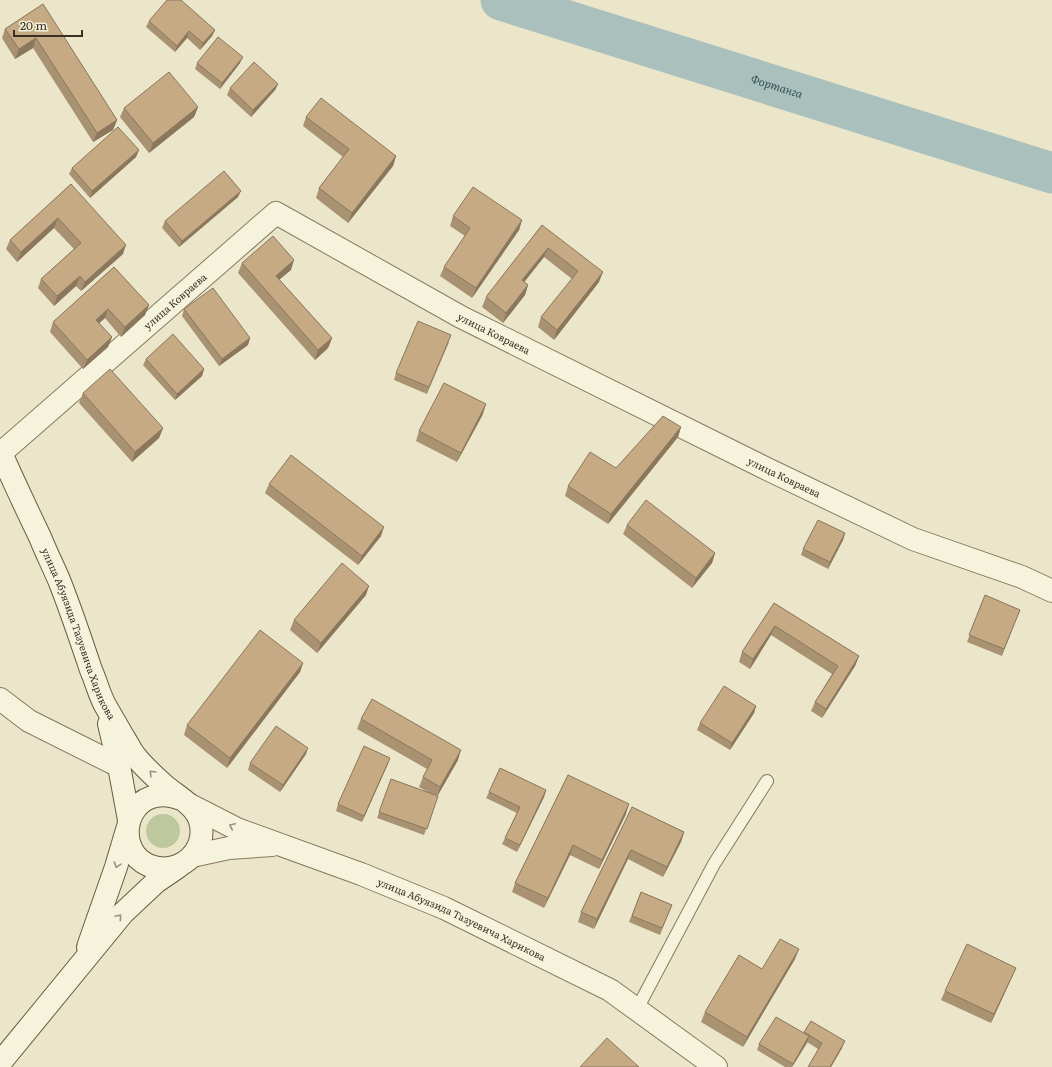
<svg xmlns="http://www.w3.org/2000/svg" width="1052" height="1067" font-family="Literata,serif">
  <rect width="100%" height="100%" fill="#ebe6ca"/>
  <!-- green -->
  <path fill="#bdc89f" d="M146 831a17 17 0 1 1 34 0a17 17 0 1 1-34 0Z"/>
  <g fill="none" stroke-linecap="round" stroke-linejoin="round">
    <!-- river -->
    <path stroke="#aac0bd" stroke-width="41" id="s1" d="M 501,0 L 1052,173"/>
    <defs>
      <path id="service" d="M 637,1009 L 714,864 L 767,781"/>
      <g id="minor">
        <path id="s2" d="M 1,453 L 276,213 L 461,317 L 763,467 L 913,539 L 1022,577 L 1052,591"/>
        <path d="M 0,699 L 29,721 L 119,766"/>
      </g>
      <g id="tertiary">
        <path id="s3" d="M 190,805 L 237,829 L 361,874 L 444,908 L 610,990 L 716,1067"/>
        <path d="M 192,856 L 229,848 L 272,845"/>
      </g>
      <g id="secondary">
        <path id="s4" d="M 0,451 C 13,480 26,508 40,537 C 46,552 53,566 59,580 C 71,610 81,640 91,670 C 96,681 99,694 105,705 C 111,716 118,727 124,738 C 128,744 131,751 136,757 C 144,767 155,777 165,786 C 177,796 195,805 200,821 C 209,852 177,878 148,865 C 117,851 123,802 156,796 C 165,794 173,796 181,799"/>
        <path d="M 109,724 L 119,766 L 129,820"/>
        <path d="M 88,947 L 116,867 L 127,830"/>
        <path d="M 0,1063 L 123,913 L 156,882 L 178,867"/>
      </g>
    </defs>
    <!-- service casing -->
    <use href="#service" stroke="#867a60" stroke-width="14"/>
    <!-- minor casing -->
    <use href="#minor" stroke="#867a60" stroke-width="24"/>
    <!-- tertiary casing -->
    <use href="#tertiary" stroke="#867a60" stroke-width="24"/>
    <!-- secondary casing -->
    <use href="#secondary" stroke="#685c43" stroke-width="24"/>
    <!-- service -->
    <use href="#service" stroke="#f6f3dd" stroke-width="12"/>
    <!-- minor -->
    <use href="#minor" stroke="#f6f3dd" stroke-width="22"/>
    <!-- tertiary -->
    <use href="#tertiary" stroke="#f6f3dd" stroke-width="22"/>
    <!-- secondary -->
    <use href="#secondary" stroke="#f6f3dd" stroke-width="22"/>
  </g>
  <!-- wall -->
  <path fill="#a99272" d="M 43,4 L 117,120 L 113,130 L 93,142 L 33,48 L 15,59 L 2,38 L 5,29 Z
    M 149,21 L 215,30 L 212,36 L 200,50 L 187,38 L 175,52 L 146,27 Z
    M 197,63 L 240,63 L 220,89 L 195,69 Z
    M 278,84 L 275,90 L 251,117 L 227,95 L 230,88 Z
    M 198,107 L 194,117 L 149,153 L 120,117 L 124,108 Z
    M 306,117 L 396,156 L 393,166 L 348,223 L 316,198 L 319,188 L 343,157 L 303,126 Z
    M 139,150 L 136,157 L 90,198 L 69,174 L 72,168 Z
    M 71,184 L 123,254 L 81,291 L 76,286 L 54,306 L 38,288 L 41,279 L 74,249 L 54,228 L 17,262 L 6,249 L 10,240 Z
    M 238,197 L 179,247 L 162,228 L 165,221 Z
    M 453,216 L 522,220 L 519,230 L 472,298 L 440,276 L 444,267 L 465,236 L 450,226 Z
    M 542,225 L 599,282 L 554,340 L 538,327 L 541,317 L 572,279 L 544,257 L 524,282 L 528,285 L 525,295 L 503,323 L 482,307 L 486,297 Z
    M 242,263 L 291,270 L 279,279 L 332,338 L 328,348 L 315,360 L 238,273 Z
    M 114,267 L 149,305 L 145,315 L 121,337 L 105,318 L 99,323 L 112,337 L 108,347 L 83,369 L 50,332 L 53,322 Z
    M 184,309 L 250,338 L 248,345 L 219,366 L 182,316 Z
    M 449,342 L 427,394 L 394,380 L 396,373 Z
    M 146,359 L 204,369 L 202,376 L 175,400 L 143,365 Z
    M 83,393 L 163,428 L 159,438 L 132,462 L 79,403 Z
    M 483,414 L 457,462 L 416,441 L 419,431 Z
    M 681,427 L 678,437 L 608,524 L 565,496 L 568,486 L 616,468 Z
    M 269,484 L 381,536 L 358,565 L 265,493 Z
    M 627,525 L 715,553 L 712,563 L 692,588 L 623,534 Z
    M 845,533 L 843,540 L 828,569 L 801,555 L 803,549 Z
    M 366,595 L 317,653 L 290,630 L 294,620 Z
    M 985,595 L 1020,610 L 1002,656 L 967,642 Z
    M 774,603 L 859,656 L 855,666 L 822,718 L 811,711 L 815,702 L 832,674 L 771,635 L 750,669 L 739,662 L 742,652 Z
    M 303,663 L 300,672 L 227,768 L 184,735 L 187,725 Z
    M 756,706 L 754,713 L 730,750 L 697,730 L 700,723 Z
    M 361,719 L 458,760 L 437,796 L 438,796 L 424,835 L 377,818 L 391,779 L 431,794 L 419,787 L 423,777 L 427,769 L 357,729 Z
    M 306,754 L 280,792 L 248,770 L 250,763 Z
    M 390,758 L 362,822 L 336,811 L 338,804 Z
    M 568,775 L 626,814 L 599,869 L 570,855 L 544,908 L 512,892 L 515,883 Z
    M 546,790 L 544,797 L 517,852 L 502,844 L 505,838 L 517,813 L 486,798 L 489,792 Z
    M 632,807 L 684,832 L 681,842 L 663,877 L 628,859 L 594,929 L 578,922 L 581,912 Z
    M 641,892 L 672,905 L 660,935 L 629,922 Z
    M 795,959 L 743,1047 L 701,1022 L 705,1012 Z
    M 1016,968 L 1012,977 L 991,1023 L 941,1000 L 945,991 Z
    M 811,1021 L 842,1048 L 831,1067 L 808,1067 L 818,1049 L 807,1042 L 792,1067 L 785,1067 L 757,1050 L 759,1044 L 804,1033 Z"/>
  <!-- shaded-wall -->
  <path fill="#8a775c" d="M 215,30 L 212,36 L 200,50 L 203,43 Z
    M 189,31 L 187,38 L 175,52 L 177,46 Z
    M 36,38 L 33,48 L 15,59 L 19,49 Z
    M 243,57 L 240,63 L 220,89 L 222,83 Z
    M 278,84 L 275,90 L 251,117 L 253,110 Z
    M 198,107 L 194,117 L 149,153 L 153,143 Z
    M 117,120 L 113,130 L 93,142 L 97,133 Z
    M 139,150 L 136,157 L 90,198 L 92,191 Z
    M 396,156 L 393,166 L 348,223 L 352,213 Z
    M 241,191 L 238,197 L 179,247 L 182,241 Z
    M 58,218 L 54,228 L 17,262 L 21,252 Z
    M 522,220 L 519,230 L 472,298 L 476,288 Z
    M 126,245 L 123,254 L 81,291 L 85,282 Z
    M 548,248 L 544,257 L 518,290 L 522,280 Z
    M 294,260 L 291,270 L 273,285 L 276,276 Z
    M 603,272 L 599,282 L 554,340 L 557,330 Z
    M 80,276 L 76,286 L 54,306 L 57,296 Z
    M 528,285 L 525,295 L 503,323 L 506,313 Z
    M 149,305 L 145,315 L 121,337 L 125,327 Z
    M 108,309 L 105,318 L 93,329 L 96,320 Z
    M 112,337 L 108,347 L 83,369 L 87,360 Z
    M 250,338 L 248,345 L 219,366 L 222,359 Z
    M 332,338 L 328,348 L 315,360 L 318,350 Z
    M 204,369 L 202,376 L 175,400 L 177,394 Z
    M 486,404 L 483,414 L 457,462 L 461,453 Z
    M 681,427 L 678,437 L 608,524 L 611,514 Z
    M 163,428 L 159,438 L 132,462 L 135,452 Z
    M 384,527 L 381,536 L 358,565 L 362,556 Z
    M 845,533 L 843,540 L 828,569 L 830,562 Z
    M 715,553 L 712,563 L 692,588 L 696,578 Z
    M 369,586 L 366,595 L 317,653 L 321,643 Z
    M 775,626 L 771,635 L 750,669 L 753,659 Z
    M 859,656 L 855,666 L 822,718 L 826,709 Z
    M 303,663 L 300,672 L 227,768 L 230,758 Z
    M 756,706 L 754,713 L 730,750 L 732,743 Z
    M 308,748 L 306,754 L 280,792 L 283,785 Z
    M 461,750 L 458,760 L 437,797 L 440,787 Z
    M 390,758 L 388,764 L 362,822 L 364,816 Z
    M 546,790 L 544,797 L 517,852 L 520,845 Z
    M 629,804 L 626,814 L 599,869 L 602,860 Z
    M 684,832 L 681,842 L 663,877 L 667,867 Z
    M 573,845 L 570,855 L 544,908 L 548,898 Z
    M 631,850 L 628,859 L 594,929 L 597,919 Z
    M 799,949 L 795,959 L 743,1047 L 747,1037 Z
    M 1016,968 L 1012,977 L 991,1023 L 994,1014 Z
    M 809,1036 L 807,1043 L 792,1067 L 793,1064 Z
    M 845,1041 L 842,1048 L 831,1067 L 830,1067 Z"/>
  <!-- building -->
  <path fill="#c5aa84" stroke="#8a775c" d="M 167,0 L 181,0 L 215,30 L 203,43 L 189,31 L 177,46 L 149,21 Z
    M 43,4 L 117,120 L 97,133 L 36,38 L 19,49 L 5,29 Z
    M 218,37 L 243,57 L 222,83 L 197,63 Z
    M 254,62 L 278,84 L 253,110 L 230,88 Z
    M 169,72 L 198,107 L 153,143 L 124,108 Z
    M 321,98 L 396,156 L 352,213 L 319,188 L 349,149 L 306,117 Z
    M 118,127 L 139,150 L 92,191 L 72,168 Z
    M 224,171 L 241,191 L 182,241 L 165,221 Z
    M 71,184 L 126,245 L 85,282 L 80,276 L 57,296 L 41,279 L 81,243 L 58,218 L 21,252 L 10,240 Z
    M 473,187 L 522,220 L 476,288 L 444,267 L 470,228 L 453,216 Z
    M 542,225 L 603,272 L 557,330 L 541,317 L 578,271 L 548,248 L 522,280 L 528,285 L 506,313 L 486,297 Z
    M 273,236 L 294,260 L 276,276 L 332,338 L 318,350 L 242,263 Z
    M 114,267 L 149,305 L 125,327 L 108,309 L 96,320 L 112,337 L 87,360 L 53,322 Z
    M 213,288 L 250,338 L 222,359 L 184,309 Z
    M 418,321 L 451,335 L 429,387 L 396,373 Z
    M 173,334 L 204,369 L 177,394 L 146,359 Z
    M 110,369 L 163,428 L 135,452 L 83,393 Z
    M 444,383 L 486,404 L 461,453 L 419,431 Z
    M 663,416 L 681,427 L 611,514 L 568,486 L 590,452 L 616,468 Z
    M 291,455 L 384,527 L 362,556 L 269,484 Z
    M 646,500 L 715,553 L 696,578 L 627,525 Z
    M 818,520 L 845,533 L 830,562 L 803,549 Z
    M 342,563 L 369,586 L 321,643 L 294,620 Z
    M 985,595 L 1020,610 L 1004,649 L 969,635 Z
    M 774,603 L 859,656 L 826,709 L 815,702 L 838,666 L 775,626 L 753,659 L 742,652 Z
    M 260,630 L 303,663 L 230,758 L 187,725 Z
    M 724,686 L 756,706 L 732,743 L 700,723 Z
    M 372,699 L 461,750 L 440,787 L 423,777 L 432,760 L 361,719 Z
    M 276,726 L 308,748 L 283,785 L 250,763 Z
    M 364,746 L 390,758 L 364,816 L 338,804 Z
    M 500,768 L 546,790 L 520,845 L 505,838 L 520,807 L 489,792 Z
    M 568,775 L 629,804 L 602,860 L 573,845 L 548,898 L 515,883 Z
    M 391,779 L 438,796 L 427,829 L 379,812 Z
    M 632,807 L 684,832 L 667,867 L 631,850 L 597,919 L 581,912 Z
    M 641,892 L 672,905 L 662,928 L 632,916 Z
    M 780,939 L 799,949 L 747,1037 L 705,1012 L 739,955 L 762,969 Z
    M 967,944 L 1016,968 L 994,1014 L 945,991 Z
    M 776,1017 L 809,1036 L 793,1064 L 759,1044 Z
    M 811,1021 L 845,1041 L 830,1067 L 808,1067 L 822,1043 L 804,1032 Z
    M 607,1038 L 639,1067 L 580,1067 Z"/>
  <!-- one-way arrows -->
  <defs><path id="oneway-chevron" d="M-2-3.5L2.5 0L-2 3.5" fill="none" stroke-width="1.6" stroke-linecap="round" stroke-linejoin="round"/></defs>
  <g stroke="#979280">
    <use href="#oneway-chevron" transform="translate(152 773) rotate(-135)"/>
    <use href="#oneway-chevron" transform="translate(232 826) rotate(-155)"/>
    <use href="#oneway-chevron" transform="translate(117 865) rotate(107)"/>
    <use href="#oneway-chevron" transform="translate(119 917) rotate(-49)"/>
  </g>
  <g text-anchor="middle" stroke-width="3.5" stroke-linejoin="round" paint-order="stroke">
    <!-- street labels -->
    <g font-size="10" fill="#383022" stroke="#f3f0d9">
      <text dy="4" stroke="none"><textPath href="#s2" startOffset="231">улица Ковраева</textPath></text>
      <text dy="4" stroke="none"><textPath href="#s2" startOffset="614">улица Ковраева</textPath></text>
      <text dy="4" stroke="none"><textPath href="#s2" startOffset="938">улица Ковраева</textPath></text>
      <text dy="4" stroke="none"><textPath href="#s4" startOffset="199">улица Абуязида Тазуевича Харикова</textPath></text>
      <text dy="4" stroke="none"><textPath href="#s3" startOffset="295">улица Абуязида Тазуевича Харикова</textPath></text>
    </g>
    <!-- water labels -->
    <g font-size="11" font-style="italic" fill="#335356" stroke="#f3f0d9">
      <text dy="4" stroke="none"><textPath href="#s1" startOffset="289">Фортанга</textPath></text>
    </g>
  </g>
  <!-- scale -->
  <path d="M14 30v6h68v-6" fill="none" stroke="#383022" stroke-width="2"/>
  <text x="20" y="30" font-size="12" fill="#383022" stroke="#f3f0d9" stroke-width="3" paint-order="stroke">20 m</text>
</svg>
